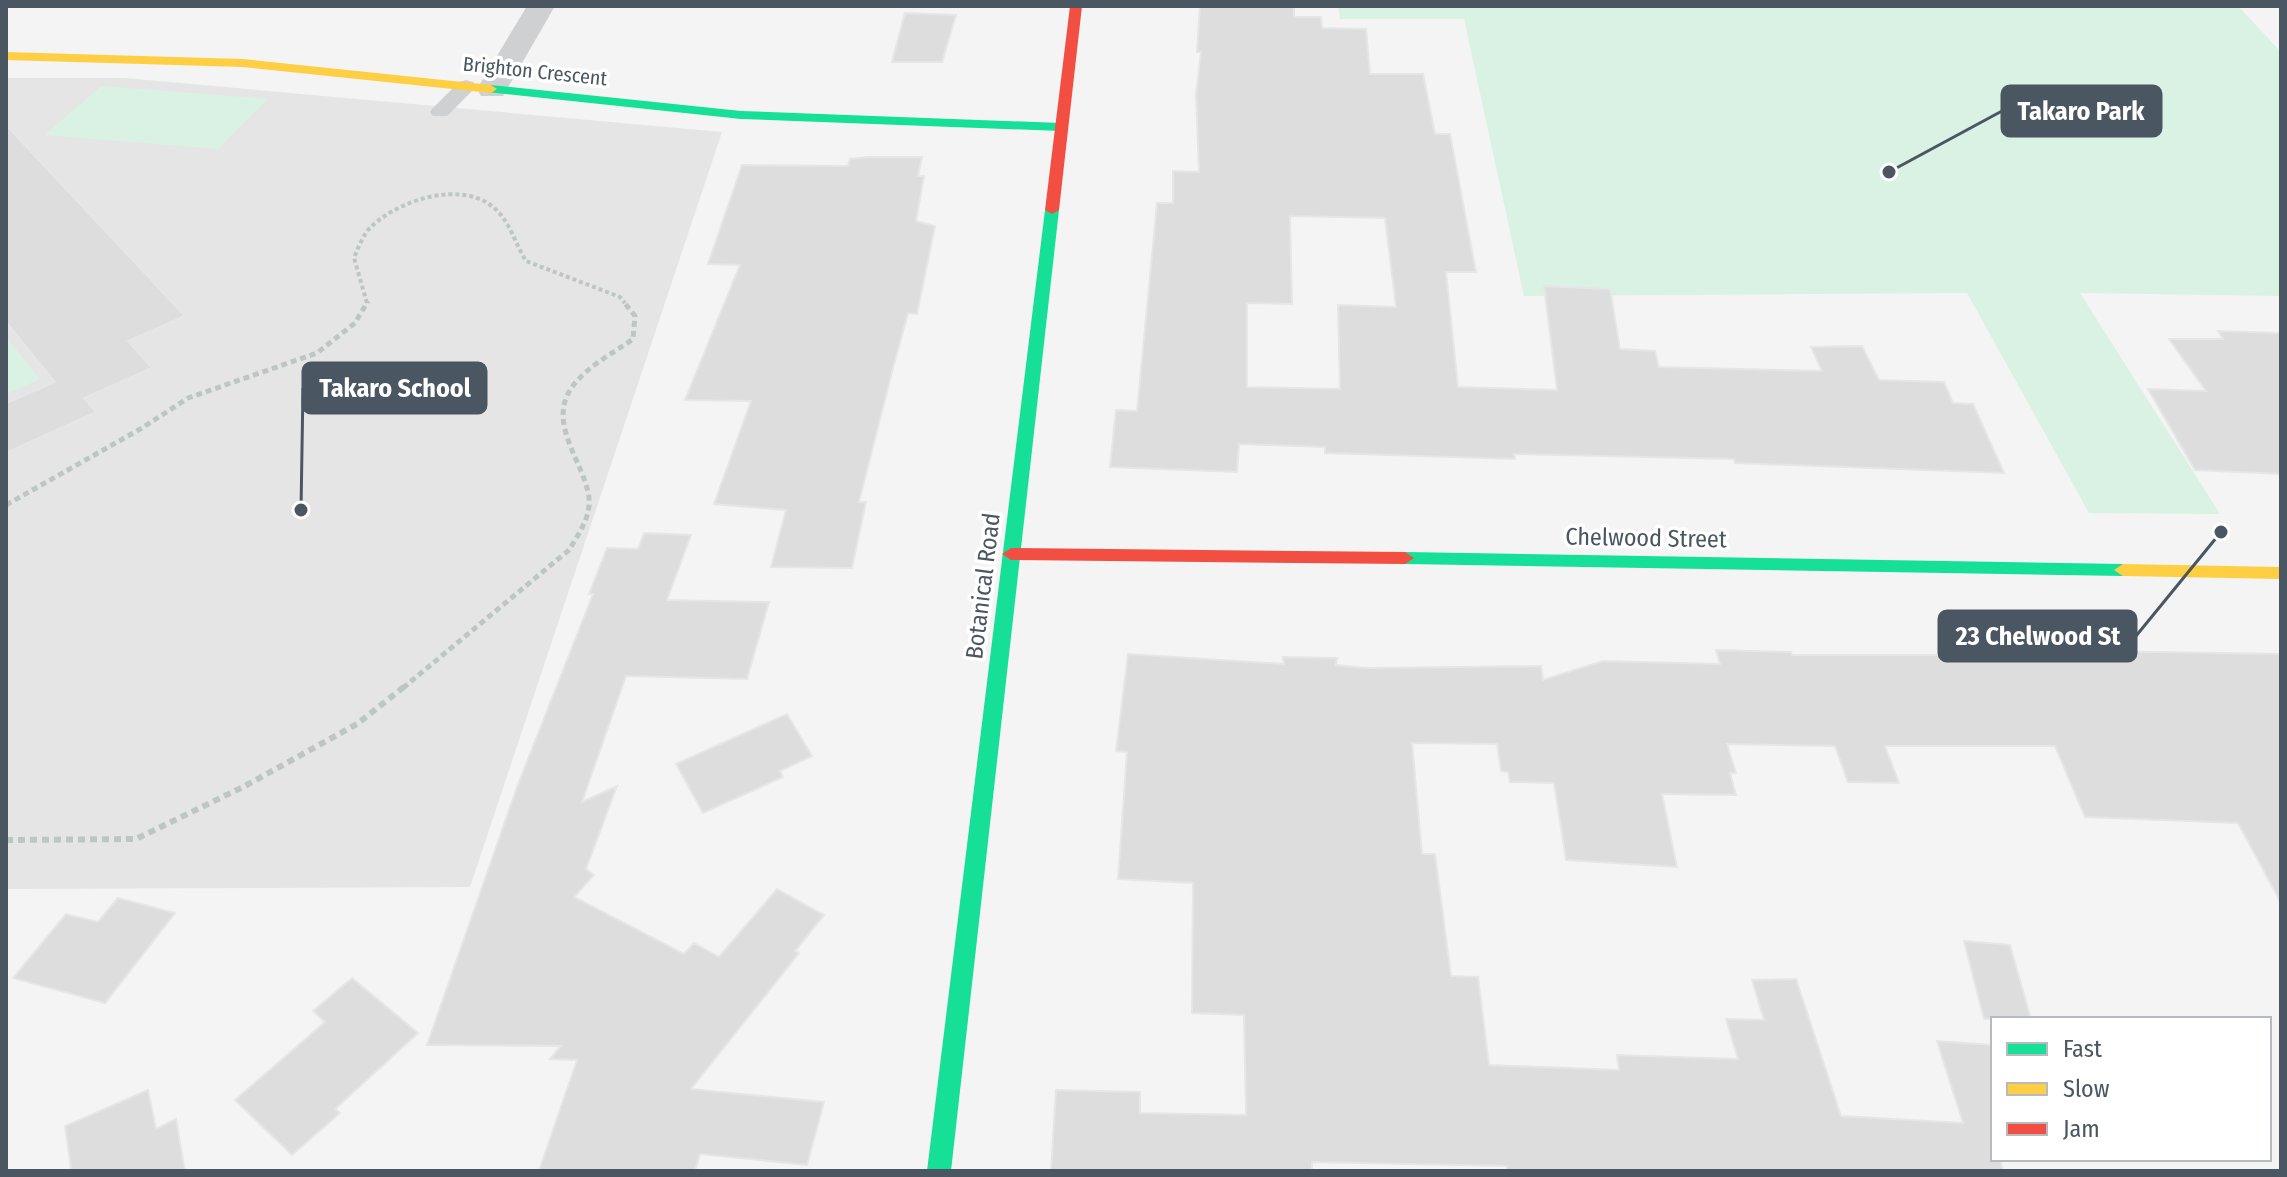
<svg xmlns="http://www.w3.org/2000/svg" width="2287" height="1177" font-family="'Fira Sans Condensed',sans-serif">
  <rect width="100%" height="100%" fill="#f4f4f4"/>
  <!-- education -->
  <path fill="#e6e5e6" d="M 6,78 L 125,78 L 722,132 L 470,887 L 6,889 Z"/>
  <!-- green -->
  <path fill="#d9f2e3" d="M 1338,6 L 2238,6 L 2281,52 L 2281,296 L 2080,293 L 2220,514 L 2089,513 L 1967,293 L 1524,296 L 1464,19 L 1340,19 Z
    M 101,86 L 268,99 L 218,149 L 45,135 Z
    M 6,337 L 40,379 L 6,394 Z"/>
  <!-- building -->
  <path fill="#ddddde" stroke="#e5e6e7" stroke-width="2" fill-rule="evenodd" d="M 1200,6 L 1294,6 L 1294,17 L 1321,17 L 1322,28 L 1366,29 L 1370,74 L 1423,74 L 1435,134 L 1450,134 L 1476,272 L 1446,272 L 1458,387 L 1557,390 L 1544,286 L 1610,289 L 1620,349 L 1655,351 L 1659,367 L 1822,371 L 1811,347 L 1862,346 L 1879,380 L 1944,382 L 1953,403 L 1973,404 L 2004,473 L 1735,463 L 1734,459 L 1514,454 L 1515,459 L 1325,453 L 1325,447 L 1239,444 L 1237,472 L 1110,467 L 1116,410 L 1137,411 L 1157,203 L 1173,203 L 1173,171 L 1199,172 L 1196,94 L 1201,52 L 1197,52 ZM 1290,216 L 1385,218 L 1396,307 L 1338,305 L 1340,389 L 1247,387 L 1247,303 L 1292,304 Z
    M 905,13 L 956,15 L 942,62 L 892,62 Z
    M 6,125 L 185,316 L 128,341 L 152,368 L 84,398 L 96,412 L 6,453 L 6,403 L 55,382 L 6,322 Z
    M 868,157 L 922,157 L 918,176 L 924,176 L 916,221 L 935,226 L 917,314 L 908,313 L 893,368 L 859,502 L 866,502 L 852,568 L 771,567 L 786,510 L 714,504 L 751,401 L 685,400 L 740,265 L 708,264 L 742,165 L 848,166 L 850,159 Z
    M 2218,331 L 2281,333 L 2281,474 L 2195,470 L 2148,389 L 2206,391 L 2169,339 L 2223,339 Z
    M 644,533 L 691,535 L 667,600 L 769,602 L 747,679 L 626,676 L 582,802 L 617,786 L 586,869 L 594,875 L 574,897 L 684,954 L 694,943 L 719,957 L 777,889 L 824,915 L 795,951 L 799,953 L 691,1089 L 824,1102 L 807,1165 L 700,1154 L 695,1171 L 539,1171 L 577,1060 L 550,1059 L 561,1046 L 427,1045 L 517,787 L 593,594 L 589,594 L 607,548 L 638,549 Z
    M 1716,650 L 1791,652 L 1792,655 L 2033,655 L 2030,650 L 2281,654 L 2281,903 L 2238,823 L 2085,817 L 2055,746 L 1885,746 L 1899,783 L 1848,782 L 1835,746 L 1727,744 L 1736,773 L 1730,773 L 1736,795 L 1662,794 L 1677,867 L 1566,860 L 1554,783 L 1510,782 L 1508,772 L 1501,771 L 1497,744 L 1412,743 L 1422,854 L 1435,854 L 1451,976 L 1478,977 L 1489,1065 L 1619,1070 L 1617,1055 L 1738,1059 L 1726,1019 L 1764,1020 L 1752,980 L 1796,979 L 1841,1116 L 1963,1123 L 1937,1041 L 1993,1045 L 1993,1159 L 2000,1159 L 2003,1171 L 1507,1171 L 1507,1166 L 1312,1162 L 1312,1171 L 1051,1171 L 1056,1090 L 1140,1092 L 1140,1113 L 1246,1115 L 1244,1015 L 1192,1013 L 1193,883 L 1118,879 L 1127,752 L 1116,751 L 1128,654 L 1284,664 L 1283,657 L 1337,658 L 1336,665 L 1366,668 L 1541,666 L 1543,680 L 1603,661 L 1720,664 Z
    M 787,714 L 812,756 L 780,771 L 783,777 L 703,813 L 676,764 Z
    M 118,898 L 175,913 L 105,1003 L 13,978 L 66,914 L 98,922 Z
    M 1964,941 L 2010,945 L 2031,1019 L 1984,1019 Z
    M 352,978 L 418,1033 L 335,1109 L 340,1113 L 292,1155 L 235,1100 L 325,1022 L 313,1011 Z
    M 148,1090 L 156,1129 L 176,1119 L 185,1171 L 67,1171 L 71,1169 L 65,1126 Z"/>
  <g fill="none" stroke-linecap="round" stroke-linejoin="round">
    <!-- path-far2 -->
    <path stroke="#bcc7c4" stroke-width="4" stroke-dasharray="4 3" stroke-linecap="butt" d="M 367,303 L 354,258 C 358,248 362,238 368,230 C 394,202 455,181 489,204 C 509,217 514,242 526,261 L 620,297 L 625,303"/>
    <!-- path-far1 -->
    <path stroke="#bcc7c4" stroke-width="5" stroke-dasharray="6 4" stroke-linecap="butt" d="M 6,505 L 142,428 L 188,398 L 317,353 L 355,323 L 368,301
      M 403,688 L 569,550 C 578,535 591,517 589,498 C 585,465 552,430 567,396 C 578,371 612,354 633,339 L 635,316 L 623,301"/>
    <!-- path -->
    <path stroke="#bcc7c4" stroke-width="6" stroke-dasharray="7 5" stroke-linecap="butt" d="M 6,840 L 136,839 L 245,786 L 357,724 L 405,686"/>
    <!-- lane -->
    <path fill="#ced0d2" fill-rule="evenodd" d="M 466,80 L 473,82 L 476,86 L 473,90 L 447,116 L 433,116 L 430,112 L 433,108 L 459,82 Z"/>
    <!-- street -->
    <path fill="#ced0d2" fill-rule="evenodd" d="M 527,6 L 555,6 L 503,96 L 481,96 L 477,89 Z"/>
    <!-- fast -->
    <path fill="#16e098" fill-rule="evenodd" d="M 491,85 L 741,111 L 1061,123 L 1068,127 L 1061,131 L 741,119 L 487,92 L 485,89 Z
      M 1052,206 L 1059,210 L 951,1171 L 927,1171 L 1045,210 Z
      M 1405,552 L 2123,564 L 2132,570 L 2123,576 L 1405,564 L 1396,558 Z"/>
    <!-- slow -->
    <path fill="#ffcf43" fill-rule="evenodd" d="M 6,52 L 243,59 L 491,85 L 497,89 L 491,93 L 243,67 L 6,60 Z
      M 2123,564 L 2281,567 L 2281,579 L 2123,576 L 2114,570 Z"/>
    <!-- jam -->
    <path fill="#f24e42" fill-rule="evenodd" d="M 1070,6 L 1082,6 L 1059,210 L 1052,214 L 1045,210 Z
      M 1011,548 L 1405,552 L 1414,558 L 1405,564 L 1011,560 L 1002,554 Z"/>
  </g>
  <g text-anchor="middle" stroke-width="7" stroke-linejoin="round" paint-order="stroke">
    <!-- far-street labels -->
    <g font-size="20" fill="#4a5661" stroke="#fff">
      <text transform="translate(535 71) rotate(6)" y="7">Brighton Crescent</text>
    </g>
    <!-- street labels -->
    <g font-size="24" fill="#4a5661" stroke="#fff">
      <text transform="translate(1646 538) rotate(1)" y="8">Chelwood Street</text>
      <text transform="translate(983 586) rotate(-83)" y="8">Botanical Road</text>
    </g>
  </g>
  <!-- callouts -->
  <path fill="none" stroke="#4a5661" stroke-width="3" d="M1889 172L2002 111M301 510L303 388M2221 532L2136 636"/>
  <g fill="#4a5661" stroke="#fff" stroke-width="3">
    <circle cx="1889" cy="172" r="8"/>
    <circle cx="301" cy="510" r="8"/>
    <circle cx="2221" cy="532" r="8"/>
  </g>
  <g fill="#4a5661" stroke="#4a5661" stroke-width="3">
    <rect x="2002" y="86" width="159" height="50" rx="8"/>
    <rect x="303" y="363" width="183" height="50" rx="8"/>
    <rect x="1939" y="611" width="197" height="50" rx="8"/>
  </g>
  <g font-size="26" text-anchor="middle" font-weight="bold" fill="#fff">
    <text x="2081" y="120">Takaro Park</text>
    <text x="395" y="397">Takaro School</text>
    <text x="2038" y="645">23 Chelwood St</text>
  </g>
  <!-- border -->
  <rect width="2287" height="1177" fill="none" stroke="#4a5661" stroke-width="16"/>
  <!-- legend -->
  <rect x="1991" y="1017" width="280" height="144" fill="#ffffff" stroke="#b7bbc0" stroke-width="2"/>
  <rect x="2007" y="1043" width="40" height="12" fill="#16e098" stroke="#b7bbc0" stroke-width="2"/>
  <text x="2063" y="1057" font-size="24" fill="#4a5661">Fast</text>
  <rect x="2007" y="1083" width="40" height="12" fill="#ffcf43" stroke="#b7bbc0" stroke-width="2"/>
  <text x="2063" y="1097" font-size="24" fill="#4a5661">Slow</text>
  <rect x="2007" y="1123" width="40" height="12" fill="#f24e42" stroke="#b7bbc0" stroke-width="2"/>
  <text x="2063" y="1137" font-size="24" fill="#4a5661">Jam</text>
</svg>
